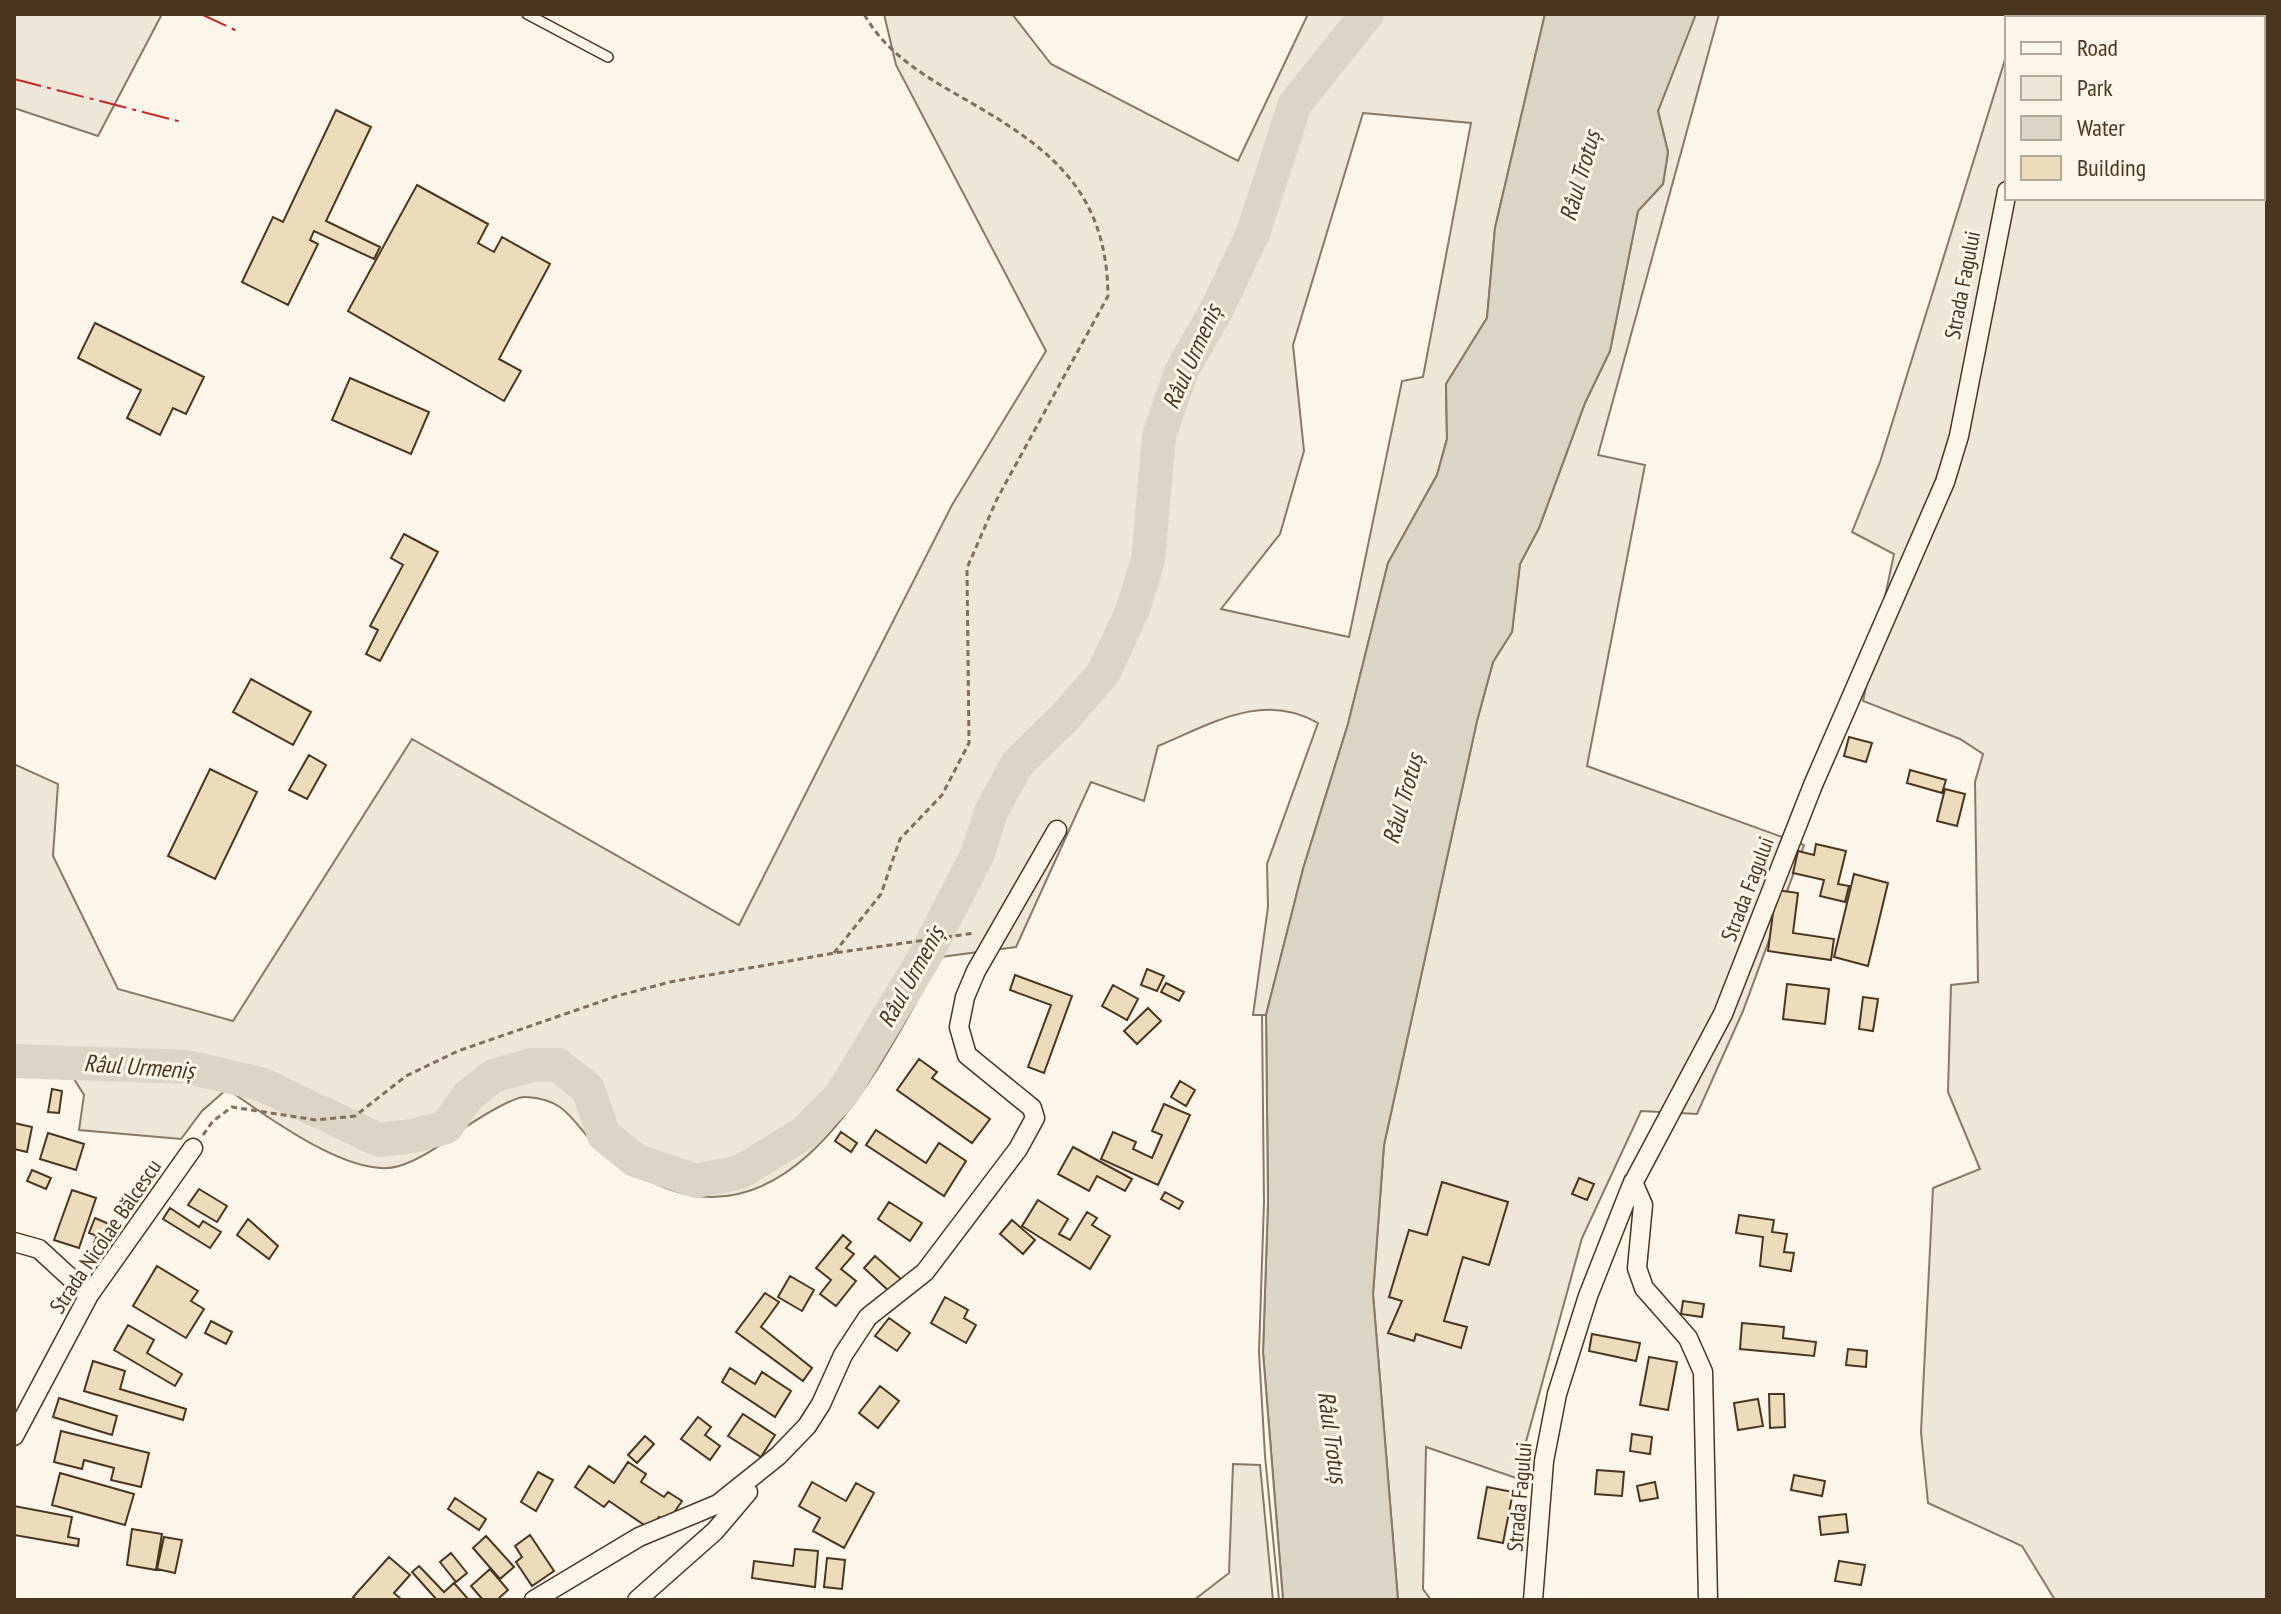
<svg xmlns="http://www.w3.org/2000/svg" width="2281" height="1614" font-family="'PT Sans Narrow',sans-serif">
  <rect width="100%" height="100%" fill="#fbf6e9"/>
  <!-- green -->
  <path fill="#ede6d9" stroke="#887966" stroke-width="2" fill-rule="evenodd" d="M 14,14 L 162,14 L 98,136 L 14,108 Z
    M 884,14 L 1012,14 L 1051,64 L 1238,161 L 1308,14 L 1545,14 L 1495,228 L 1487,318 L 1446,384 L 1447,439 L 1437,475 L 1388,563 L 1348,724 L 1303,869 L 1266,1015 L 1253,1015 L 1268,907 L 1267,864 L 1318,723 C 1263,691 1211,724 1158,746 L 1144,801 L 1091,782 L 1016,947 L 941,957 C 878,1070 784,1274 626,1167 C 616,1160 604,1154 596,1146 C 571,1120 566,1099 526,1097 C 513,1096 478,1119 467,1126 C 445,1141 425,1158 399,1166 C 352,1181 264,1114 227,1089 L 202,1111 L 181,1139 L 79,1130 L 84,1095 L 74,1079 L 14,1074 L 14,764 L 58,784 L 53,856 L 118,989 L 233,1021 L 412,739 L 739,925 L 952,505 L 1046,351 L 896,65 ZM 1363,113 L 1471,123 L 1423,377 L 1402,381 L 1349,637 L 1221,609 L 1280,534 L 1304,451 L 1293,345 Z
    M 1719,14 L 1598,455 L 1645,465 L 1587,766 L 1804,845 L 1743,1011 L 1697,1114 L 1641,1111 L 1582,1238 L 1516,1478 L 1426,1447 L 1423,1589 L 1431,1600 L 1398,1600 L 1373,1294 L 1384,1145 L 1477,721 L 1493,662 L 1512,632 L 1520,564 L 1539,528 L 1585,403 L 1610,351 L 1638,211 L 1663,184 L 1668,152 L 1658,111 L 1695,15 Z
    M 2027,14 L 2267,14 L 2267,1600 L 2055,1600 L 2022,1546 L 1928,1503 L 1921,1432 L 1933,1188 L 1980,1169 L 1948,1092 L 1951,985 L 1978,982 L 1975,782 L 1983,754 L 1960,739 L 1863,701 L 1894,554 L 1852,532 L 1880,462 L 2007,53 L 2007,198 L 2263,198 L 2263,18 L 2024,18 Z
    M 1233,1464 L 1260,1465 L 1273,1600 L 1194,1600 L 1229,1573 Z"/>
  <!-- water -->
  <path fill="#dcd4c6" stroke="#887966" stroke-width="2" d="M 1545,14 L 1696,14 L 1658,111 L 1668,152 L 1663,184 L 1638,211 L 1610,351 L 1585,403 L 1539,528 L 1520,564 L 1512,632 L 1493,662 L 1477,721 L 1384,1145 L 1373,1294 L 1398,1600 L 1283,1600 L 1263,1352 L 1268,1202 L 1266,1015 L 1303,869 L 1348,724 L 1388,563 L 1437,475 L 1447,439 L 1446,384 L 1487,318 L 1495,228 Z"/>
  <!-- pier -->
  <path fill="#fbf6e9" stroke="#887966" stroke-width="2" d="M 1262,1015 L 1266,1015 L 1268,1202 L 1263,1352 L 1283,1600 L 1279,1600 L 1265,1456 L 1259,1352 L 1264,1202 Z"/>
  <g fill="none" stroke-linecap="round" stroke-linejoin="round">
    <!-- river -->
    <path stroke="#dcd4c6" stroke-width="34" d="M 14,1061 L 187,1067 L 261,1084 L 379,1140 L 413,1136 L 446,1127 L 468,1096 L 493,1076 L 532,1065 L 558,1065 L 588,1089 L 604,1135 L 635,1160 L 696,1181 L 740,1172 L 804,1133 L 842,1094 L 927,953 L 978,853 L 991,812 L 1017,764 L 1066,716 L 1104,672 L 1133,609 L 1148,560 L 1159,436 L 1181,372 L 1217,309 L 1253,233 L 1295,104 L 1367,14"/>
  </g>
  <!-- building -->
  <path fill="#ecdcbc" stroke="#4a3520" stroke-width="2" d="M 336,110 L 371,127 L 326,221 L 380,247 L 374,259 L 314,231 L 310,240 L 318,244 L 288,305 L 242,282 L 273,217 L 283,222 Z
    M 417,185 L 488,224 L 478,243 L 494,252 L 502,237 L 550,264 L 499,359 L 521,371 L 504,401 L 348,311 Z
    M 95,323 L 204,377 L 186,414 L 173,408 L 160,435 L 127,418 L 141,390 L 78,358 Z
    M 350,378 L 429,412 L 411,454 L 332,420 Z
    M 404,534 L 438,552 L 380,661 L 366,654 L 378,630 L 370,626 L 403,565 L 391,558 Z
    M 251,679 L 311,712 L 293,745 L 233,712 Z
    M 1849,737 L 1872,743 L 1866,762 L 1844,756 Z
    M 309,755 L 326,765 L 307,799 L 289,790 Z
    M 210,769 L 257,792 L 215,879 L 168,856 Z
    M 1910,770 L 1946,780 L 1942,793 L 1907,783 Z
    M 1945,789 L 1965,794 L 1957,826 L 1937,821 Z
    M 1816,844 L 1846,851 L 1838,884 L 1849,886 L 1845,902 L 1820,896 L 1824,880 L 1793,873 L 1798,851 L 1814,855 Z
    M 1854,874 L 1888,883 L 1868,966 L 1834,957 Z
    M 1776,890 L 1798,893 L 1793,933 L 1834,939 L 1831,960 L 1768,951 Z
    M 1147,969 L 1164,976 L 1157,991 L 1141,985 Z
    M 1015,975 L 1072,996 L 1044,1073 L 1028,1067 L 1051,1005 L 1010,990 Z
    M 1166,983 L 1184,992 L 1179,1001 L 1161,992 Z
    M 1787,984 L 1829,989 L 1825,1024 L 1783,1019 Z
    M 1113,985 L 1138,999 L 1127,1020 L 1102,1006 Z
    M 1863,997 L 1878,999 L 1873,1031 L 1859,1029 Z
    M 1148,1008 L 1161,1021 L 1137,1044 L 1124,1031 Z
    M 919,1059 L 937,1072 L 932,1078 L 990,1119 L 972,1143 L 897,1090 Z
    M 1180,1081 L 1195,1090 L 1186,1106 L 1171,1097 Z
    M 52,1089 L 62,1091 L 59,1113 L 48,1112 Z
    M 1164,1104 L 1190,1115 L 1158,1185 L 1101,1159 L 1113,1132 L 1136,1142 L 1133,1149 L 1152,1158 L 1162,1135 L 1152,1131 Z
    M 14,1123 L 32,1127 L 27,1152 L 14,1149 Z
    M 876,1130 L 926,1163 L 939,1143 L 966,1161 L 944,1196 L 866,1145 Z
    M 841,1132 L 857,1143 L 851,1152 L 835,1141 Z
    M 48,1133 L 84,1144 L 76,1170 L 40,1159 Z
    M 1073,1147 L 1132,1179 L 1125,1191 L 1097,1176 L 1089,1191 L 1058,1174 Z
    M 32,1170 L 51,1178 L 46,1189 L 27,1181 Z
    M 1579,1178 L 1594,1184 L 1587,1200 L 1572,1194 Z
    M 1442,1182 L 1508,1202 L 1489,1265 L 1463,1257 L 1444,1321 L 1467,1327 L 1461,1348 L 1416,1334 L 1414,1341 L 1388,1333 L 1402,1301 L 1389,1297 L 1409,1230 L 1427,1235 Z
    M 199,1189 L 227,1206 L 217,1222 L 188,1205 Z
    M 72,1190 L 96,1198 L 79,1248 L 54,1240 Z
    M 1165,1192 L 1183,1202 L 1179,1209 L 1161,1199 Z
    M 1038,1200 L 1068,1219 L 1059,1234 L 1070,1240 L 1087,1212 L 1097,1218 L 1092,1225 L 1110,1236 L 1090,1269 L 1022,1226 Z
    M 889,1202 L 922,1223 L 910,1241 L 878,1219 Z
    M 170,1208 L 199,1227 L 203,1221 L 221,1232 L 210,1248 L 163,1219 Z
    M 1739,1215 L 1774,1220 L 1772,1232 L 1787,1234 L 1784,1252 L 1794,1253 L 1791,1271 L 1760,1266 L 1763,1237 L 1736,1233 Z
    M 95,1218 L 116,1227 L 105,1251 L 93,1245 L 97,1236 L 89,1233 Z
    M 248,1219 L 278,1246 L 269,1259 L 237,1235 Z
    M 1012,1220 L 1035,1240 L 1023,1254 L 1000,1234 Z
    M 843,1235 L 851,1242 L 846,1248 L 854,1254 L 841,1269 L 856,1281 L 836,1306 L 820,1294 L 831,1280 L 816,1268 Z
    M 875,1256 L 901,1279 L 890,1292 L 864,1268 Z
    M 157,1266 L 198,1291 L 191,1301 L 204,1309 L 186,1338 L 133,1306 Z
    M 790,1276 L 814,1290 L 802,1311 L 778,1297 Z
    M 765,1293 L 779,1302 L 761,1327 L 812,1368 L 803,1381 L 736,1332 Z
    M 945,1297 L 968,1310 L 964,1318 L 976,1325 L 966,1343 L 931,1323 Z
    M 1683,1301 L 1704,1304 L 1702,1317 L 1681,1314 Z
    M 889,1318 L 910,1333 L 897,1351 L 875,1336 Z
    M 211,1321 L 232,1332 L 226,1344 L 205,1333 Z
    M 1742,1323 L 1784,1327 L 1783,1338 L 1816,1342 L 1814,1356 L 1740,1349 Z
    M 128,1325 L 154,1340 L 147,1353 L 182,1374 L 175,1386 L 114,1350 Z
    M 1592,1334 L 1640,1343 L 1636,1361 L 1589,1351 Z
    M 1848,1349 L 1867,1351 L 1866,1367 L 1846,1365 Z
    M 1649,1357 L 1677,1362 L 1668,1410 L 1640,1405 Z
    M 93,1361 L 125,1371 L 120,1389 L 186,1409 L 183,1420 L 84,1391 Z
    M 730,1368 L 755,1384 L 762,1372 L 791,1391 L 775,1417 L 722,1382 Z
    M 880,1386 L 899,1401 L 878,1428 L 859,1413 Z
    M 1769,1394 L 1784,1394 L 1785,1427 L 1770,1428 Z
    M 59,1398 L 117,1416 L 112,1435 L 53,1417 Z
    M 1758,1399 L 1763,1426 L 1738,1430 L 1734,1403 Z
    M 743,1414 L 775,1435 L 761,1457 L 728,1436 Z
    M 698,1417 L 711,1427 L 705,1435 L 720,1446 L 710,1460 L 681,1439 Z
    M 61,1431 L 149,1453 L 141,1487 L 111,1480 L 114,1468 L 84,1460 L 82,1469 L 54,1462 Z
    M 1632,1434 L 1652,1437 L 1650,1454 L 1630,1451 Z
    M 645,1436 L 654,1444 L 637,1463 L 628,1455 Z
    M 628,1462 L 646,1474 L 641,1482 L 664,1497 L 668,1492 L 682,1501 L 667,1523 L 659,1517 L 650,1529 L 609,1501 L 604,1507 L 575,1487 L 589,1466 L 614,1483 Z
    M 1597,1470 L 1624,1472 L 1622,1496 L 1595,1494 Z
    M 538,1472 L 553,1480 L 536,1511 L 521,1502 Z
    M 60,1473 L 134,1494 L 125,1525 L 52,1505 Z
    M 1794,1475 L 1825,1481 L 1822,1496 L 1791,1490 Z
    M 812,1482 L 846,1501 L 856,1483 L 874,1493 L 844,1548 L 813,1531 L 820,1518 L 799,1506 Z
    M 1655,1482 L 1658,1498 L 1640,1501 L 1637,1486 Z
    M 1487,1487 L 1513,1492 L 1503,1543 L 1478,1538 Z
    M 455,1498 L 486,1519 L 479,1530 L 448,1509 Z
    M 14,1506 L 72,1517 L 68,1537 L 79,1539 L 78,1546 L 14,1535 Z
    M 1846,1514 L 1848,1532 L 1821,1535 L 1819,1517 Z
    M 132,1529 L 162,1534 L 156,1570 L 127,1565 Z
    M 530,1535 L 554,1571 L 532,1586 L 516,1562 L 522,1557 L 515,1546 Z
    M 486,1536 L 514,1567 L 500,1579 L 473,1548 Z
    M 164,1537 L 182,1540 L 175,1573 L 157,1569 Z
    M 795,1549 L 818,1551 L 815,1587 L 752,1578 L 754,1561 L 793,1566 Z
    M 451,1553 L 467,1573 L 456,1582 L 440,1562 Z
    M 389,1557 L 410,1575 L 394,1593 L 402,1600 L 357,1600 L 353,1597 Z
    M 827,1558 L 845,1560 L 842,1589 L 824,1587 Z
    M 1839,1561 L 1865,1565 L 1861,1585 L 1835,1581 Z
    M 419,1566 L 444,1592 L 454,1583 L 469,1600 L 437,1600 L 412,1572 Z
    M 490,1569 L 508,1590 L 497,1600 L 483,1600 L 471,1586 Z"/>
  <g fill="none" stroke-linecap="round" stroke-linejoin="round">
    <defs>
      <path id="service" d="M 527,14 L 608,57"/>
      <path id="minor" d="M 2091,18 L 2093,14
        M 1633,1182 L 1643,1205 L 1637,1268 L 1644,1288 L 1688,1338 L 1703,1372 L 1708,1600
        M 14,1242 L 39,1249 L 89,1295
        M 14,1436 L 89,1295 L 193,1148
        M 534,1600 L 639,1537 L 718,1504 L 778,1456 L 807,1426 L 821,1404 L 843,1355 L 868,1317 L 925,1272 L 1018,1149 L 1035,1118 L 1032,1108 L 967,1055 L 959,1027 L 965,997 L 976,971 L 1057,830
        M 637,1600 L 715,1531 L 748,1492
        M 1533,1600 L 1544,1461 L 1557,1394 L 1588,1296 L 1631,1187 L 1723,1014 L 1813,785 L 1945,482 L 1959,436 L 2007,191"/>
    </defs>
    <!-- service casing -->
    <use href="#service" stroke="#4a3520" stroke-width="12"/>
    <!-- minor casing -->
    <use href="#minor" stroke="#4a3520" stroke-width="21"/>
    <!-- path -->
    <path stroke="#7f6f5c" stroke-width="3" stroke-dasharray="6 4" stroke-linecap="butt" d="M 834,953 L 881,894 L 900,839 L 942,795 L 969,743 L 967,568 L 997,499 L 1108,296 C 1107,188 1047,146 961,97 C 924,76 885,52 864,14
      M 203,1135 L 213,1121 L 232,1107 L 316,1120 L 355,1116 L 406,1076 L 458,1051 L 617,996 L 670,982 L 834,953 L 975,933"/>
    <!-- service -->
    <use href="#service" stroke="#fbf6e9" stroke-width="9"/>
    <!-- minor -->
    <use href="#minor" stroke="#fbf6e9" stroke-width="18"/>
    <!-- power -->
    <path stroke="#c62828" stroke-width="2" stroke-dasharray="28 6 4 6" stroke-linecap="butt" d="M 201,14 L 237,31
      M 14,79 L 182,122"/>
  </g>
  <g text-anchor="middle" stroke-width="6" stroke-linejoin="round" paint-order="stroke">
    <!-- street labels -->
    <g font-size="22" fill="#4a3520" stroke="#fbf6e9">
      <text transform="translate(1962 285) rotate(-79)" y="8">Strada Fagului</text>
      <text transform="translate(1747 889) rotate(-69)" y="8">Strada Fagului</text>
      <text transform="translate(105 1236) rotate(-56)" y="8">Strada Nicolae Bălcescu</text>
      <text transform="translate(1519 1497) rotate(-85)" y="8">Strada Fagului</text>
    </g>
    <!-- water labels -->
    <g font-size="24" font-style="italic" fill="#4a3520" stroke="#fbf6e9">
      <text transform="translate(1580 176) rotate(-74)" y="8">Râul Trotuș</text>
      <text transform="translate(1192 357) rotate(-66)" y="8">Râul Urmeniș</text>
      <text transform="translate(1403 799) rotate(-74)" y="8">Râul Trotuș</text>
      <text transform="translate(911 977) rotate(-61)" y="8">Râul Urmeniș</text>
      <text transform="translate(139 1067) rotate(4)" y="8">Râul Urmeniș</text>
      <text transform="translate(1332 1437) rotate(82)" y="8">Râul Trotuș</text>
    </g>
  </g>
  <!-- border -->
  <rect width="2281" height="1614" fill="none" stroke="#4a3520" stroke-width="32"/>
  <!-- legend -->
  <rect x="2005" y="16" width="260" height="184" fill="#fbf6e9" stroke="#b4a999" stroke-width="2"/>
  <rect x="2021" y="42" width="40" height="12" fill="#fbf6e9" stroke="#b4a999" stroke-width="2"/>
  <text x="2077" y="56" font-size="24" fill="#4a3520">Road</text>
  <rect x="2021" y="76" width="40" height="24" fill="#ede6d9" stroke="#b4a999" stroke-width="2"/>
  <text x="2077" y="96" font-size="24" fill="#4a3520">Park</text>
  <rect x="2021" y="116" width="40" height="24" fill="#dcd4c6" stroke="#b4a999" stroke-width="2"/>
  <text x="2077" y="136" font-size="24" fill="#4a3520">Water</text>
  <rect x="2021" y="156" width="40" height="24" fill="#ecdcbc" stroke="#b4a999" stroke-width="2"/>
  <text x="2077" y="176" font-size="24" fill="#4a3520">Building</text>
</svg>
